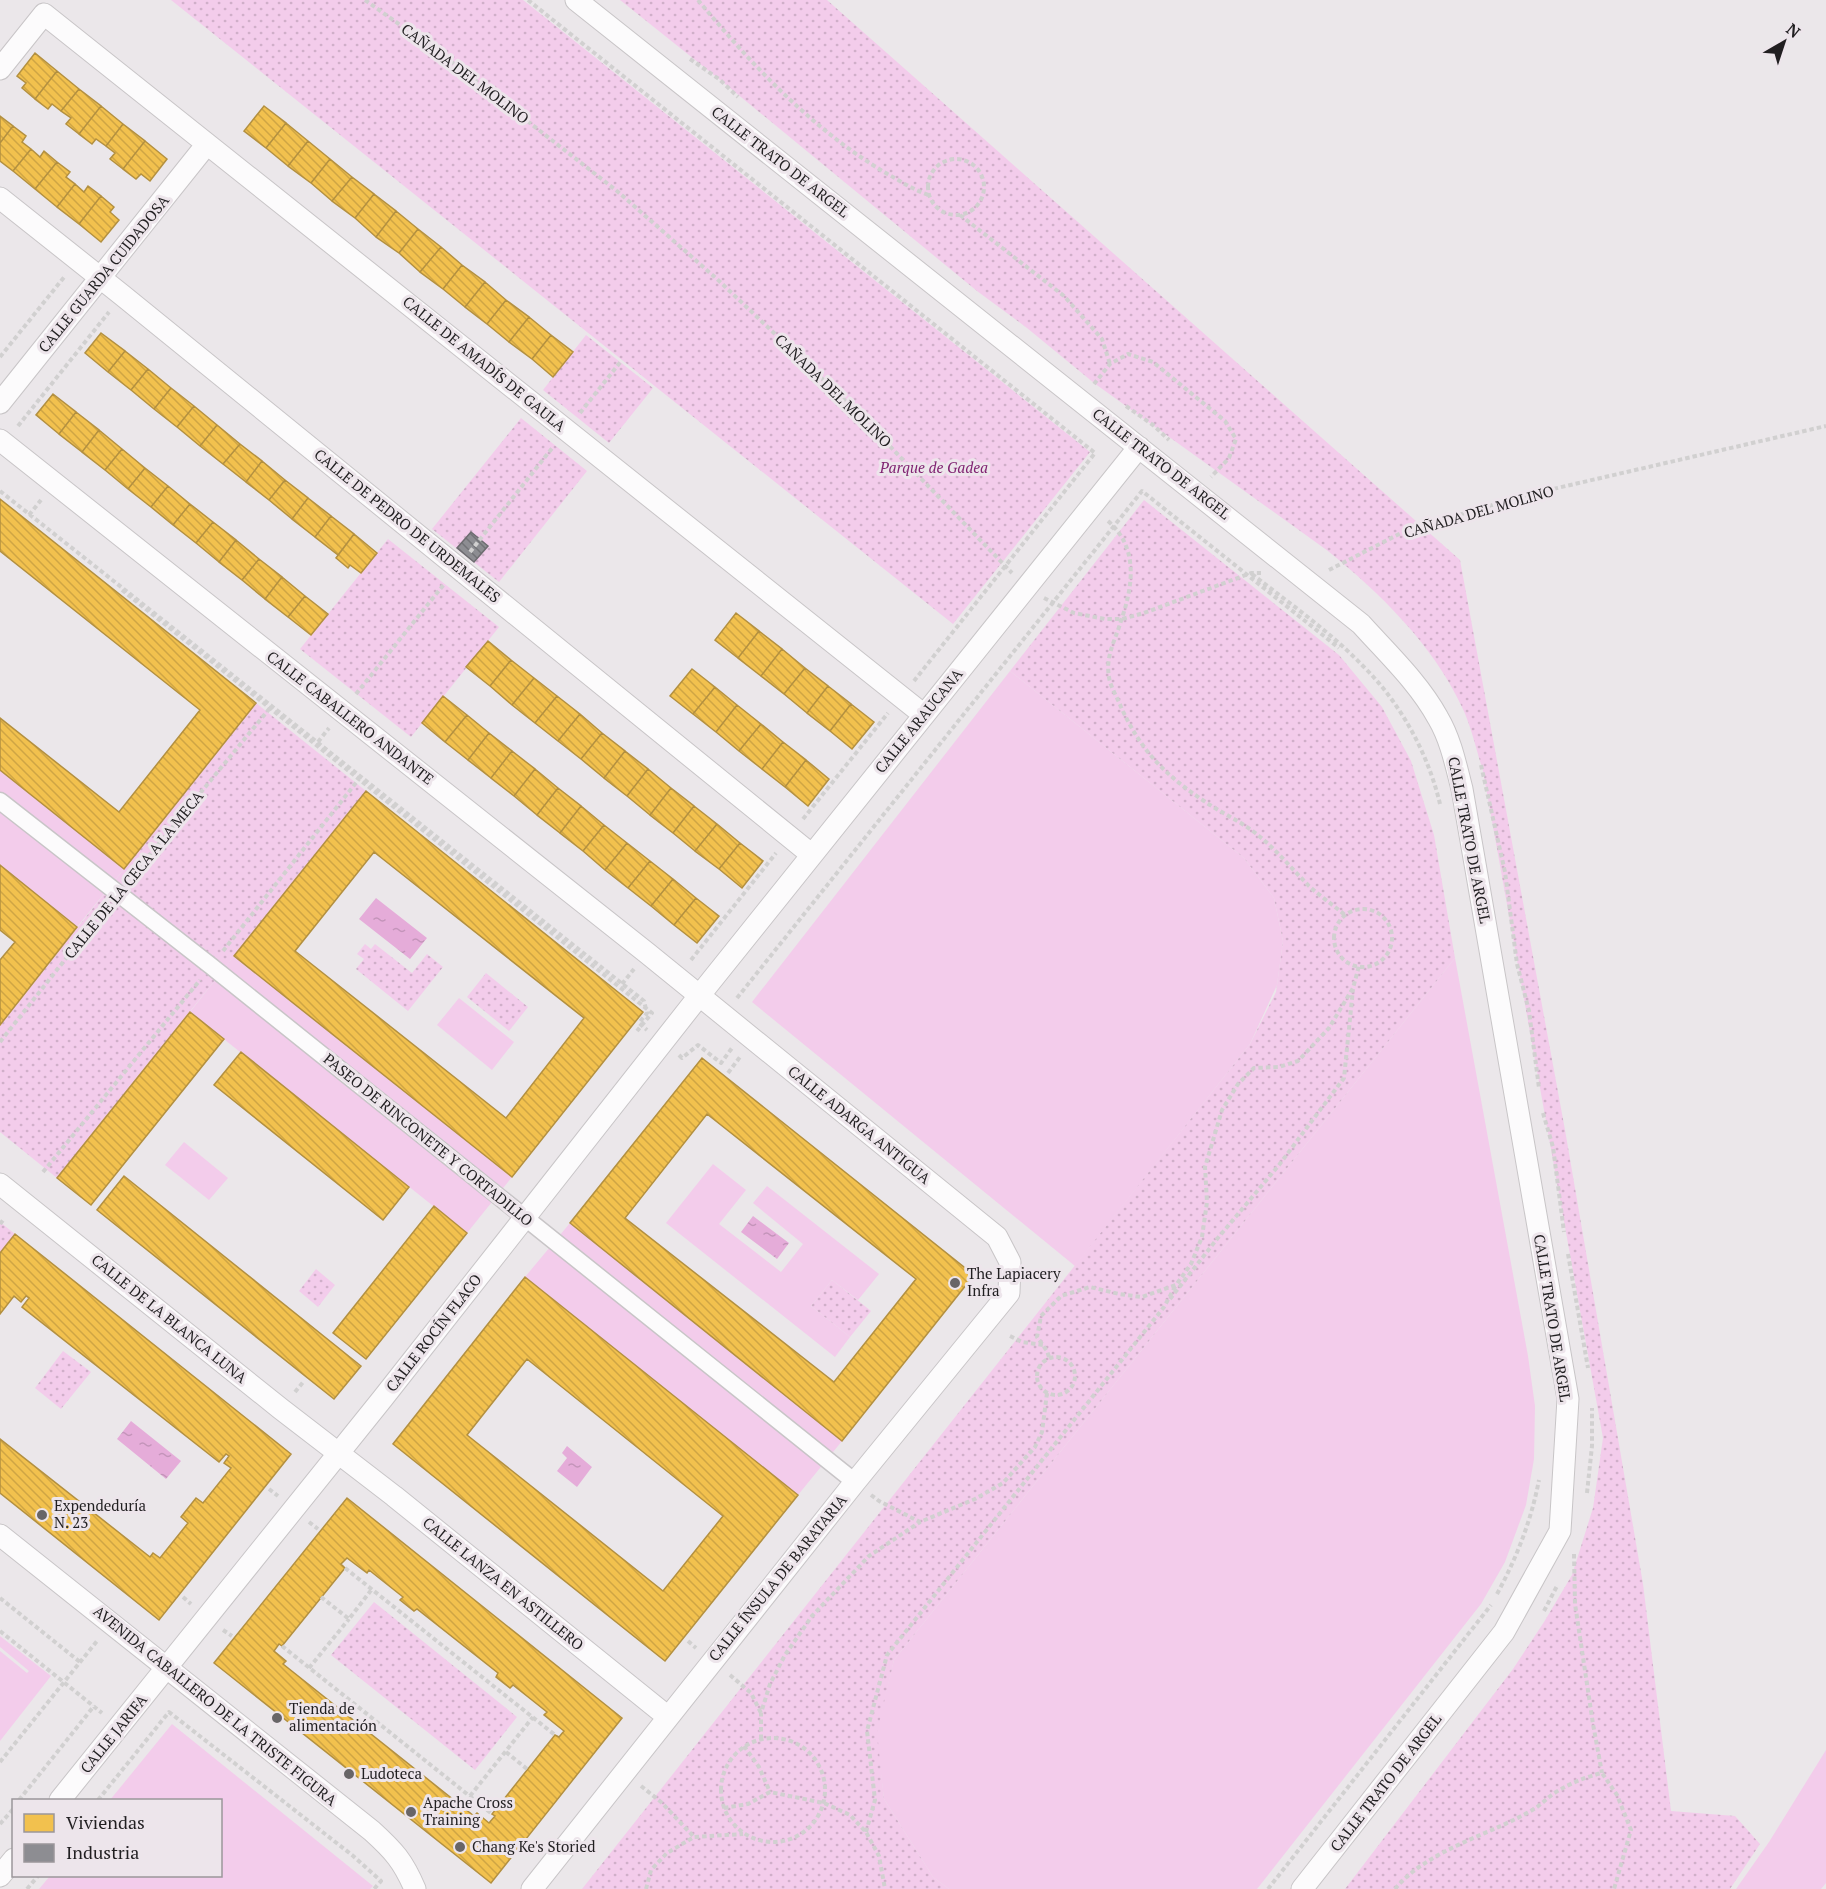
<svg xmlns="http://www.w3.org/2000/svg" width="1826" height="1889" font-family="'PT Serif',serif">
  <defs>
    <pattern id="park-dots" width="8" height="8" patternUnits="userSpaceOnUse" patternTransform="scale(1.5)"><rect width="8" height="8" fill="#f3cceb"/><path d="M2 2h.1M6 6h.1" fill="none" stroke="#d0afc9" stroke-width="1.8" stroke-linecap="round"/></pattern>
    <pattern id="water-ripples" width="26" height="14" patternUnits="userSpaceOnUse" patternTransform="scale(1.5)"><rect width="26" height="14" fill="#e5acd9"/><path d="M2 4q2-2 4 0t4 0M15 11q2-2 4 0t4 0" fill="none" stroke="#c494ba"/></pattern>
    <pattern id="homes-back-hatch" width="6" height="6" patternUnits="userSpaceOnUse" patternTransform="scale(1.5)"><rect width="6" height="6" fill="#f2c14e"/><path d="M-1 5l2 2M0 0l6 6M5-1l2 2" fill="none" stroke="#cfa544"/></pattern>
    <pattern id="industry-back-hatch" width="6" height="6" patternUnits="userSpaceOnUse" patternTransform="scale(1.5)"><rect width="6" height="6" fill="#8d8d92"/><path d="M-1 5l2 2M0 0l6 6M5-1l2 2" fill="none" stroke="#737377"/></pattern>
  </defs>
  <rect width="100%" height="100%" fill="#ebe7ea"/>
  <!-- grass -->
  <path fill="#f3cceb" d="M 1010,671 L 1244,858 L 1274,898 L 1283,941 L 1277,985 L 1250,1044 L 1075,1266 L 752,1002 Z
    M 0,770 L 124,869 L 77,927 L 0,865 Z
    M 234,956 L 512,1177 L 467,1233 L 190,1012 Z
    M 1455,958 L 1528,1356 L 1535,1406 L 1534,1459 L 1526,1505 L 1505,1562 L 1481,1604 L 1257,1889 L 949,1889 L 933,1877 L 884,1799 L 876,1732 L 894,1660 Z
    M 459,998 L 514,1042 L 492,1070 L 437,1025 Z
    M 184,1142 L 228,1178 L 209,1200 L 165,1165 Z
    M 713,1164 L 746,1190 L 719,1224 L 781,1272 L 803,1244 L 753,1203 L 767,1186 L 879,1274 L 858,1300 L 832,1280 L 811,1306 L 850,1337 L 835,1357 L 666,1223 Z
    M 570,1223 L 842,1441 L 798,1495 L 525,1277 Z
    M 0,1636 L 51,1676 L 0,1741 L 0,1651 L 27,1673 L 29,1671 L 0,1647 Z
    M 172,1724 L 373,1886 L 370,1889 L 39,1889 L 50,1876 L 220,1876 L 220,1800 L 110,1800 Z
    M 1826,1750 L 1826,1883 L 1821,1889 L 1736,1889 L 1769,1842 Z"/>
  <!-- park -->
  <path fill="url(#park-dots)" d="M 171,0 L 523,0 L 1090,452 L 953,624 Z
    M 620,0 L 827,0 L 1460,560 L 1565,1130 L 1643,1584 L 1671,1811 L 1735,1816 L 1760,1844 L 1730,1889 L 1345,1889 L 1513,1669 L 1544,1622 L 1572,1575 L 1593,1508 L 1603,1438 L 1483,771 C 1476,749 1471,725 1461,705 C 1432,644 1380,593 1328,551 L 1094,383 L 1027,328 L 977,291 L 719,79 Z
    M 586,335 L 653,388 L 609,443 L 543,390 Z
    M 521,418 L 587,471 L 499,582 L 432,529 Z
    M 1144,500 L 1339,655 L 1382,707 L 1411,761 L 1434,835 L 1455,958 L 894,1660 L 877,1732 L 884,1799 L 933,1877 L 949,1889 L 582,1889 L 1250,1044 L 1276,992 L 1283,941 L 1274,898 L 1244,858 L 1010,671 Z
    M 388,539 L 499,627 L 411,737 L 300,649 Z
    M 256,703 L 366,791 L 57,1178 L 0,1132 L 0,1025 Z
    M 365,944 L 371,949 L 375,944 L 412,973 L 427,954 L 443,967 L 408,1011 L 356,969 L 364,959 L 357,954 Z
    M 486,973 L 528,1007 L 509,1031 L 467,997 Z
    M 0,1222 L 15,1234 L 0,1253 Z
    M 316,1269 L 335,1285 L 318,1307 L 299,1291 Z
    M 832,1280 L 871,1311 L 850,1337 L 811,1306 Z
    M 63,1351 L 91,1372 L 61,1409 L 35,1388 Z
    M 374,1602 L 517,1717 L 475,1770 L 331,1655 Z"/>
  <!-- water -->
  <path fill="url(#water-ripples)" d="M 376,898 L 427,938 L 410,959 L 359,919 Z
    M 753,1216 L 789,1243 L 777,1259 L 741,1232 Z
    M 131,1421 L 181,1461 L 166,1479 L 117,1439 Z
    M 567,1446 L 592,1467 L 577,1487 L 557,1471 L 567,1458 L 562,1453 Z"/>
  <!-- homes -->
  <path fill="url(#homes-back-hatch)" stroke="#b39040" stroke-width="1.5" fill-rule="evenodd" d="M 35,53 L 57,71 L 35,99 L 22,88 L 26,83 L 17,76 Z
    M 57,71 L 79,89 L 61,111 L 52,104 L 48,109 L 35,99 Z
    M 79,89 L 101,106 L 79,134 L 66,124 L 71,118 L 61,111 Z
    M 101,106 L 123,124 L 106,146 L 96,139 L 92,144 L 79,134 Z
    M 264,106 L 286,123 L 266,148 L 244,131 Z
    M 0,116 L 13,126 L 0,143 Z
    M 286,123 L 308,141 L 288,166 L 266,148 Z
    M 123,124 L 145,141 L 123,169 L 110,159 L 115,153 L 106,146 Z
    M 13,126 L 26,136 L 22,142 L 31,149 L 13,171 L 0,161 L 0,143 Z
    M 145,141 L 167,159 L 150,181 L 141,174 L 136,179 L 123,169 Z
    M 308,141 L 330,159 L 311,183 L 288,166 Z
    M 31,149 L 40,157 L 44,151 L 57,162 L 35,189 L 13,171 Z
    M 330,159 L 352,177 L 332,201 L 311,183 Z
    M 57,162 L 70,172 L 66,177 L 75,184 L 57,207 L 35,189 Z
    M 352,177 L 374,194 L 355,218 L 332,201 Z
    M 75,184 L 84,192 L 88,186 L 101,196 L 79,224 L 57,207 Z
    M 374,194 L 396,211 L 376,237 L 355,218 Z
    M 101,196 L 114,207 L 110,212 L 119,220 L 101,242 L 79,224 Z
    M 396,211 L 418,229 L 399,253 L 376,237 Z
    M 418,229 L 441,247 L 420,272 L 399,253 Z
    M 441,247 L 462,265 L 443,289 L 420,272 Z
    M 462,265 L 485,282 L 465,307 L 443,289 Z
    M 485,282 L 506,300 L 487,324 L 465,307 Z
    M 506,300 L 529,317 L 509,342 L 487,324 Z
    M 529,317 L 551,335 L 532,359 L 509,342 Z
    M 101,333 L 125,351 L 108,372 L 85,353 Z
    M 551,335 L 573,352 L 553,377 L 532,359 Z
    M 125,351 L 148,369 L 131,390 L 108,372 Z
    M 148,369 L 171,388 L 154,409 L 131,390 Z
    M 171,388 L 194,406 L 177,427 L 154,409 Z
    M 53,394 L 76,412 L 59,434 L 36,415 Z
    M 194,406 L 217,425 L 200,446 L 177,427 Z
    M 76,412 L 99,430 L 82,452 L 59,434 Z
    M 217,425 L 240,444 L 223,464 L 200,446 Z
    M 99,430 L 122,449 L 105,470 L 82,452 Z
    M 240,444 L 262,461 L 246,482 L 223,464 Z
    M 122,449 L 145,468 L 128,489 L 105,470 Z
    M 262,461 L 285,480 L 269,500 L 246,482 Z
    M 145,468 L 168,486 L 151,507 L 128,489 Z
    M 285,480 L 308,498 L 292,519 L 269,500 Z
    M 168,486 L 190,504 L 173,525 L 151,507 Z
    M 308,498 L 331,516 L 315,537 L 292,519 Z
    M 0,499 L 256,703 L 124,869 L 0,770 L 0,718 L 119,812 L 200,710 L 0,551 Z
    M 190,504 L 213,522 L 196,543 L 173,525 Z
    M 331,516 L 354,534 L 338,555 L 315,537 Z
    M 213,522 L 236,540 L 219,562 L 196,543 Z
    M 354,534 L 377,553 L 361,573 L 350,565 L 348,568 L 336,558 Z
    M 236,540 L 259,559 L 242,580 L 219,562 Z
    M 259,559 L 282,577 L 265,599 L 242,580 Z
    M 282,577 L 305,596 L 288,617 L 265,599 Z
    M 305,596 L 328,614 L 311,635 L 288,617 Z
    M 736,613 L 759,631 L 738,658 L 715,640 Z
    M 759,631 L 782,649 L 761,676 L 738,658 Z
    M 488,641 L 511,660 L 490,686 L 466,667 Z
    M 782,649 L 805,668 L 784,694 L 761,676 Z
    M 511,660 L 534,678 L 512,705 L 490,686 Z
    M 805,668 L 828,686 L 807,713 L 784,694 Z
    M 692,669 L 715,687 L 693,714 L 670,696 Z
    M 534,678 L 557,696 L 535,723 L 512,705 Z
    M 828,686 L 851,704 L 830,731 L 807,713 Z
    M 715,687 L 737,705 L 716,732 L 693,714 Z
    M 443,696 L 467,715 L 445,742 L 422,723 Z
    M 557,696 L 580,714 L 558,741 L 535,723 Z
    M 851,704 L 874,722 L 852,749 L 830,731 Z
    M 737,705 L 761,724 L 739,751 L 716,732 Z
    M 580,714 L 602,733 L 581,759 L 558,741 Z
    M 467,715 L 489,733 L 468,760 L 445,742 Z
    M 761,724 L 783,742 L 762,769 L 739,751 Z
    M 489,733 L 512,751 L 491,778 L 468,760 Z
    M 602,733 L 625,751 L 604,778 L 581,759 Z
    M 783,742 L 806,760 L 785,787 L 762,769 Z
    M 512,751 L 535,769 L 514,796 L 491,778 Z
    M 625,751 L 648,769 L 627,796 L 604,778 Z
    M 806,760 L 829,779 L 808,806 L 785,787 Z
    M 535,769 L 558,788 L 537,815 L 514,796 Z
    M 648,769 L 671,788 L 650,815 L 627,796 Z
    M 558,788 L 581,806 L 560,833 L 537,815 Z
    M 671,788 L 694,806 L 673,833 L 650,815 Z
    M 366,791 L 643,1012 L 512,1177 L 234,956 ZM 374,852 L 584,1018 L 506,1118 L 295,951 Z
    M 581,806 L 604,825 L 583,851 L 560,833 Z
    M 694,806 L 717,824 L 695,851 L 673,833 Z
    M 717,824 L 740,843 L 719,869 L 695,851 Z
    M 604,825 L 627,843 L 605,870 L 583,851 Z
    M 627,843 L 650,861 L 628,888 L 605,870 Z
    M 740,843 L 763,861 L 742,888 L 719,869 Z
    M 650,861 L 673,879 L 651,906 L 628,888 Z
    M 0,865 L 77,927 L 0,1025 L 0,960 L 15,942 L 0,930 Z
    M 673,879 L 696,898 L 674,925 L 651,906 Z
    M 696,898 L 719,916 L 697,943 L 674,925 Z
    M 190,1012 L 224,1039 L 91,1205 L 57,1178 Z
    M 241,1052 L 409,1187 L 383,1220 L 214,1085 Z
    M 702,1058 L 974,1275 L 842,1441 L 570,1223 ZM 707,1114 L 916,1279 L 834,1382 L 625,1218 Z
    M 124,1176 L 361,1366 L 334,1399 L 97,1210 Z
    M 434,1206 L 467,1233 L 366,1359 L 333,1333 Z
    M 15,1234 L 291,1454 L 159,1620 L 0,1493 L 0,1439 L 150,1557 L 153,1553 L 160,1558 L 188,1523 L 181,1517 L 196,1498 L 203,1503 L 231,1468 L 224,1463 L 229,1456 L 226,1454 L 219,1462 L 22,1307 L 29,1298 L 26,1296 L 21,1302 L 14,1296 L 0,1314 L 0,1253 Z
    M 525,1277 L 798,1495 L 665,1661 L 393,1444 ZM 527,1359 L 723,1516 L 663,1591 L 467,1435 Z
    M 347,1498 L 622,1718 L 491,1883 L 214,1663 ZM 347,1558 L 367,1573 L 369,1570 L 403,1597 L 400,1600 L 414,1611 L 417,1609 L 498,1673 L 496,1677 L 510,1688 L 513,1685 L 547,1712 L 544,1715 L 564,1731 L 559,1737 L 555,1735 L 492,1814 L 495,1816 L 489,1823 L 477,1813 L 474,1816 L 283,1664 L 286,1661 L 274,1651 L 279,1644 L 282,1646 L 345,1568 L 341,1564 Z"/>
  <!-- industry -->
  <path fill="url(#industry-back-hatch)" stroke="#6d6c70" stroke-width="1.5" d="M 471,532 L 488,546 L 474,562 L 457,548 Z"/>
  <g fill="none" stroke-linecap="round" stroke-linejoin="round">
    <defs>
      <path id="pedestrian" d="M 0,801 L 211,966 L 855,1482"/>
      <path id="minor" d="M 576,0 L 1361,624 C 1388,654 1419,683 1438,718 C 1451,740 1456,766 1462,789 L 1568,1399 L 1560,1531 L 1504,1632 L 1302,1889
        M 0,69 L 44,14 L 924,715
        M 0,198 L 122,295 L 812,855
        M 0,403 L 207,144
        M 0,440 L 647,953 L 997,1237 L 1010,1262 L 1009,1293 L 855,1482 L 532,1889
        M 0,1184 L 281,1409 L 394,1496 L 668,1717
        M 0,1535 L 372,1831 C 394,1851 403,1861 415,1889
        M 60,1800 L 383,1398 L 699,996 L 1139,447
        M 0,1876 L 14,1859"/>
    </defs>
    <!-- pedestrian casing -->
    <use href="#pedestrian" stroke="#c8c5c7" stroke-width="19"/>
    <!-- minor casing -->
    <use href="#minor" stroke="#c8c5c7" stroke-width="23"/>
    <!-- path -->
    <path stroke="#d1d0d0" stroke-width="4" stroke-dasharray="4.5 3" stroke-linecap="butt" d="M 365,0 L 444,56 L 617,191 L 717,279 L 853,408 L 1012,573
      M 528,0 L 1095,453 L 914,681
      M 698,0 C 752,65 811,128 884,172 C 899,180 913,190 929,195
      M 690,59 L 719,79 L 738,97
      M928 187a28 28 0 1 1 56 0a28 28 0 1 1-56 0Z
      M 960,215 L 1064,296 L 1102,339 L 1110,364
      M 0,357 L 65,276
      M 1094,384 L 1110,364 L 1128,354 L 1153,362 L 1225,421 L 1236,439 L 1229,458 L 1211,477
      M 1126,406 L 1153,425 L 1169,440
      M 580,413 L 622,360
      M 18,426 L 109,312
      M 0,491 L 644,1001 L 647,1013 L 639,1023 L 647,1030
      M 29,515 L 41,500
      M 1108,521 C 1139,548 1133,586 1121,621 C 1114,644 1104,658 1110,682 C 1113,691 1118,699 1121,707 C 1141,751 1165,775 1204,801 C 1220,812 1238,820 1254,832 C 1275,848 1291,868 1309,886 C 1320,896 1333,905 1345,915
      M 470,552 L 553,447
      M 1329,570 L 1407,530 L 1527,495 L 1826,426
      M 1252,574 C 1289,603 1329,631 1362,665 C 1400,702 1428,753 1440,804
      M 122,590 L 652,1013 L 637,1031
      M 1044,598 L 1074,613 L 1105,619 L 1122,619 L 1144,613 L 1251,573 L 1261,573
      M 356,694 L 445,583
      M 318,742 L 329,728
      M 1481,765 L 1505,872 L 1517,964 L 1529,1011 L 1539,1088
      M 803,819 L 888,713
      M 129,880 L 270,708
      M1334 938a29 29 0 1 1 58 0a29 29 0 1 1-58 0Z
      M 223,951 L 359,779
      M 691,960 L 776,853
      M 622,984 L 634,969
      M 737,998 L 1142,491 L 1339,648
      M 0,1042 L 105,909
      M 679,1055 L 682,1058 L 698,1045 L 721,1063 L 732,1048
      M 728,1073 L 740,1057
      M 1543,1113 L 1553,1147 L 1564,1232
      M 43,1172 L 200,980
      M 0,1224 L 4,1219
      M 1568,1254 L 1588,1368
      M 1170,1299 L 1217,1239 L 1279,1165 L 1344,1078 L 1353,989
      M 1010,1336 L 1022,1342 L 1043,1345
      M1037 1376a19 19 0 1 1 38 0a19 19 0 1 1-38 0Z
      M 1049,1357 L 1047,1351 L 1037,1337 L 1041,1316 L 1061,1296 L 1090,1287 L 1119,1294 L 1142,1297 L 1176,1285 L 1191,1264 L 1202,1237 L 1207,1202 L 1205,1167 L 1222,1110 L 1238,1084 L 1254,1068 L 1279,1067 L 1298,1061 L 1329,1028 L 1353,988 L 1359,966
      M 295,1392 L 304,1381
      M 269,1489 L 278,1496
      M 1587,1493 L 1592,1446 L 1592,1408
      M 871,1495 L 879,1501 L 920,1522 L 975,1499 L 1003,1483 L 1035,1447 L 1042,1432 L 1047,1393
      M 309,1522 L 318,1529
      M 1574,1554 L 1575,1604 L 1593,1724 L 1602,1773
      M 345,1568 L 555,1735
      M 1497,1594 C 1517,1557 1531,1521 1539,1480
      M 183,1597 L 191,1604
      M 321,1597 L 349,1619 L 372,1589
      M 0,1598 L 80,1662
      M 1544,1611 L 1557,1586
      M 223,1630 L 232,1636
      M 0,1631 L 102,1713
      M 688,1641 L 696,1648
      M 282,1646 L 492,1814
      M 309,1668 L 349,1619
      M 730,1675 L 751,1693 L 761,1713
      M721 1790a52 52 0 1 1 104 0a52 52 0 1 1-104 0Z
      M 761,1739 L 761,1713 L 770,1684 L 785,1655 L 812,1616 L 869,1556 L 920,1522
      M 744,1746 L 759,1767 L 770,1792
      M 506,1752 L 527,1769
      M 0,1762 L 97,1641
      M 641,1786 L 661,1802 L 694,1837
      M 470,1796 L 533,1717
      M 19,1800 L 94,1706
      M 98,1800 L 169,1712 L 352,1855 L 381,1881 L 374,1889
      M 724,1808 L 748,1804 L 770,1792 L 824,1803 L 850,1815 L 866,1832 L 879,1856 L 885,1889
      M 0,1824 L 14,1808
      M 866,1832 L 875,1800 L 867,1731 L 887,1655 L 1164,1307 L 1176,1285
      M 27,1889 L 38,1876
      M 646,1889 L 651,1870 L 667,1853 L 694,1837 L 743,1834
      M 1268,1889 L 1491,1605
      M 1395,1889 C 1428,1849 1491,1835 1534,1809 C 1542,1804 1548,1797 1556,1792 C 1571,1783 1585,1777 1602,1773 L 1617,1795 L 1631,1830 L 1614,1889"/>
    <!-- pedestrian -->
    <use href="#pedestrian" stroke="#fcfbfc" stroke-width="16"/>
    <!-- minor -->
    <use href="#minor" stroke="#fcfbfc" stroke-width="21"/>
  </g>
  <!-- markers -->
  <g fill="#686567" stroke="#ede5eb" stroke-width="2">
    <circle cx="955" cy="1283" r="6"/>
    <circle cx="42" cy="1515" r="6"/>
    <circle cx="277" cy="1718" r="6"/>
    <circle cx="349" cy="1774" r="6"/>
    <circle cx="411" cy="1812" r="6"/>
    <circle cx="460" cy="1847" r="6"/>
  </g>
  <g text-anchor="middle" stroke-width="6" stroke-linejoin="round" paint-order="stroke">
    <!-- street labels -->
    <g font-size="15" fill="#211f21" stroke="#ede5eb">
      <text transform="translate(465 74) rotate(37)" y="5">CAÑADA DEL MOLINO</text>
      <text transform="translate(780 162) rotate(38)" y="5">CALLE TRATO DE ARGEL</text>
      <text transform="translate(104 274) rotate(-51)" y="5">CALLE GUARDA CUIDADOSA</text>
      <text transform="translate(484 364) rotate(39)" y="5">CALLE DE AMADÍS DE GAULA</text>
      <text transform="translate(833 391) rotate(44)" y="5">CAÑADA DEL MOLINO</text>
      <text transform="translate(1161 464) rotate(38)" y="5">CALLE TRATO DE ARGEL</text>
      <text transform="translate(1479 512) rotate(-16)" y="5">CAÑADA DEL MOLINO</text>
      <text transform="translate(407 526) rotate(39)" y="5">CALLE DE PEDRO DE URDEMALES</text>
      <text transform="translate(350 718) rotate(38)" y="5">CALLE CABALLERO ANDANTE</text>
      <text transform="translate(919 721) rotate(-51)" y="5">CALLE ARAUCANA</text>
      <text transform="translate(1469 840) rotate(79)" y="5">CALLE TRATO DE ARGEL</text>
      <text transform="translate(134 875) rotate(-51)" y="5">CALLE DE LA CECA A LA MECA</text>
      <text transform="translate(859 1125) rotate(39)" y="5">CALLE ADARGA ANTIGUA</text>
      <text transform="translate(428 1140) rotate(39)" y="5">PASEO DE RINCONETE Y CORTADILLO</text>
      <text transform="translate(1552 1318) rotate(81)" y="5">CALLE TRATO DE ARGEL</text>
      <text transform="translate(169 1319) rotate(39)" y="5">CALLE DE LA BLANCA LUNA</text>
      <text transform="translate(434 1333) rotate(-52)" y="5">CALLE ROCÍN FLACO</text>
      <text transform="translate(778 1578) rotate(-51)" y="5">CALLE ÍNSULA DE BARATARIA</text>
      <text transform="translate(503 1584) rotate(39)" y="5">CALLE LANZA EN ASTILLERO</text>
      <text transform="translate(215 1706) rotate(39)" y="5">AVENIDA CABALLERO DE LA TRISTE FIGURA</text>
      <text transform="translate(114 1734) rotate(-51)" y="5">CALLE JARIFA</text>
      <text transform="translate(1386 1783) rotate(-52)" y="5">CALLE TRATO DE ARGEL</text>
    </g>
    <!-- park labels -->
    <g font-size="15" font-style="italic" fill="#802472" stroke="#ede5eb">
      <text x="934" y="473">Parque de Gadea</text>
    </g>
    <!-- poi labels -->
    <g font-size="15" fill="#211f21" stroke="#ede5eb" text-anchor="start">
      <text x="967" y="1279">The Lapiacery<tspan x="967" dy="17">Infra</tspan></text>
      <text x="54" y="1511">Expendeduría<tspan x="54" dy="17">N. 23</tspan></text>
      <text x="289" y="1714">Tienda de<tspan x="289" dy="17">alimentación</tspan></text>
      <text x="361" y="1779">Ludoteca</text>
      <text x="423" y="1808">Apache Cross<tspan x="423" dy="17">Training</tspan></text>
      <text x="472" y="1852">Chang Ke's Storied</text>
    </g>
  </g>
  <!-- legend -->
  <rect x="12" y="1799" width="210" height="78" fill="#ede5eb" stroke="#9b969a" stroke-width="1.5"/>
  <rect x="24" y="1814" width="30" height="18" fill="#f2c14e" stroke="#9b969a" stroke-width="1.5"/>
  <text x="66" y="1829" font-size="18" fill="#211f21">Viviendas</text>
  <rect x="24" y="1844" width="30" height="18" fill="#8d8d92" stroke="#9b969a" stroke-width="1.5"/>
  <text x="66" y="1859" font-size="18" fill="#211f21">Industria</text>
  <!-- north arrow -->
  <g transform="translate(1784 42) rotate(39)" stroke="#ede5eb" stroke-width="4.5" paint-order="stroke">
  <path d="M0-4.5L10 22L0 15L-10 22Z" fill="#211f21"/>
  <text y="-9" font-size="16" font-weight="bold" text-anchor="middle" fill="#211f21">N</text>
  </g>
</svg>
